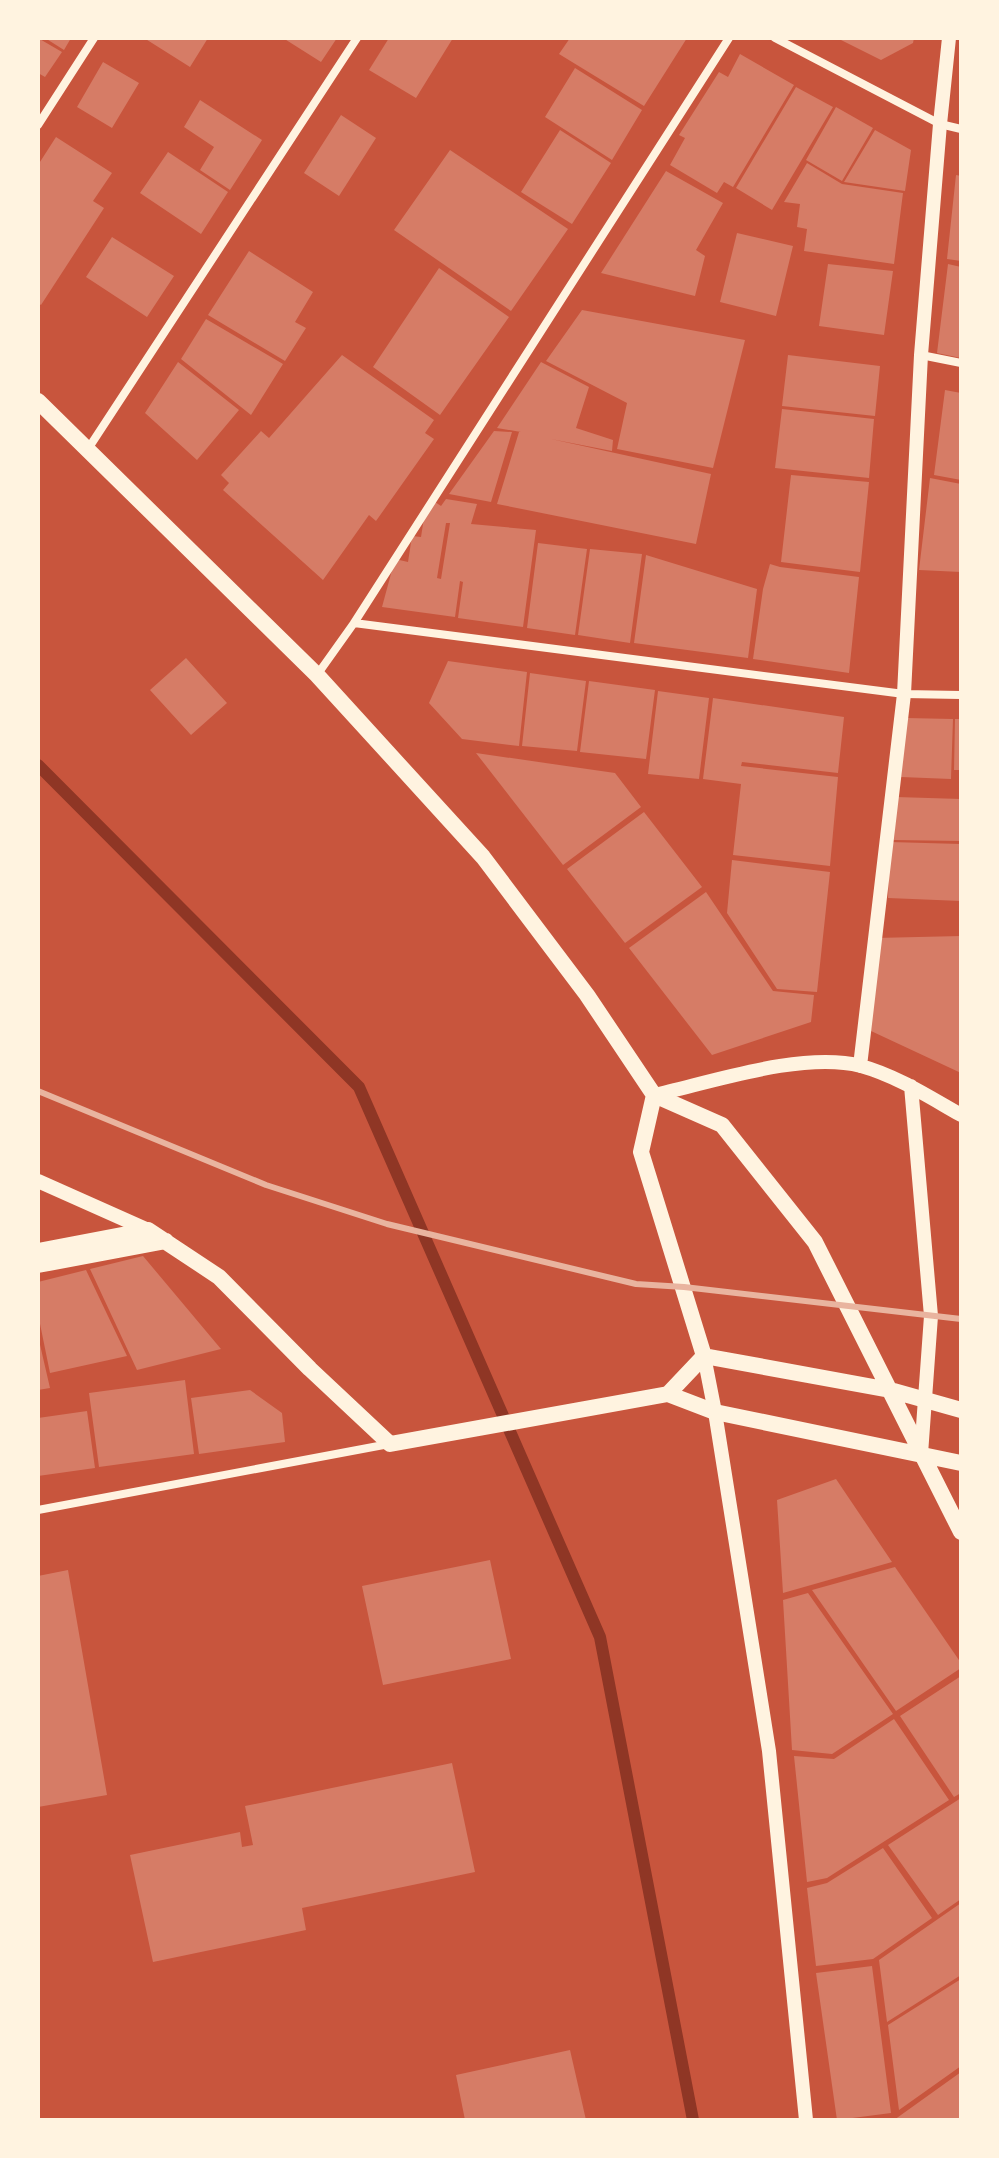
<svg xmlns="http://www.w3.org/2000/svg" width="999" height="2158" font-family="Poppins,sans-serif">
  <rect width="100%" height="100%" fill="#c8553d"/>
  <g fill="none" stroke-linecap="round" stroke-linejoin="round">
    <!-- stream -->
    <path stroke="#8f3625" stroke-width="12" d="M 38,765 L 359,1087 L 600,1637 L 693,2120"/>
  </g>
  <!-- building -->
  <path fill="#d67c66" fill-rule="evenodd" d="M 38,38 L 62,52 L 45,77 L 38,73 Z
    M 45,38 L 71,38 L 64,50 Z
    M 144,38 L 208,38 L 190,67 Z
    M 283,38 L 337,38 L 321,62 Z
    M 389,38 L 453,38 L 416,98 L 369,70 Z
    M 570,38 L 687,38 L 644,106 L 559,54 Z
    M 837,38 L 914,38 L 913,43 L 881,60 Z
    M 740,54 L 794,85 L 733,187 L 724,182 L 717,193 L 670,165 L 685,138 L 679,135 L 719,72 L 728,77 Z
    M 103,62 L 139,83 L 112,128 L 77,107 Z
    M 575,68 L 642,110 L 612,160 L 545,117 Z
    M 796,87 L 833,107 L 772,210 L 736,188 Z
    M 200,100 L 262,140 L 230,190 L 200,170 L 214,147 L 184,127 Z
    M 836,107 L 873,128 L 842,181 L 806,160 Z
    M 341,115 L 376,138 L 339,196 L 304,173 Z
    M 560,130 L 611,163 L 572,224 L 521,192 Z
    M 875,130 L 911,150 L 905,191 L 844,182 Z
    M 56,137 L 112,173 L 93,201 L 104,208 L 41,305 L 38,303 L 38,165 Z
    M 450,150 L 568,229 L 511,311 L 394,230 Z
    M 168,152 L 228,192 L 201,234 L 140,193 Z
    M 807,163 L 842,184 L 903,193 L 894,264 L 804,251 L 807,229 L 797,227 L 800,204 L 784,202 Z
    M 666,171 L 723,203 L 696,250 L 705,256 L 695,296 L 601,273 Z
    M 956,175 L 961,176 L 961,261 L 947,259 Z
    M 737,233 L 793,246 L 776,316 L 720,302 Z
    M 112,237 L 174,276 L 147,317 L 86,277 Z
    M 249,251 L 313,292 L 295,322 L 306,328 L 285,361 L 208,315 Z
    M 828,264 L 893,271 L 884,335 L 819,326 Z
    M 948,264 L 961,267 L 961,358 L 937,353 Z
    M 439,268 L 509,317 L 440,415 L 373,367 Z
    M 582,310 L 745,340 L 713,468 L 617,449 L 627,403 L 546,361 Z
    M 206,319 L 283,364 L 251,415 L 181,359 Z
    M 342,355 L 434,420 L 425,433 L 434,439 L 376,521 L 369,515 L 323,580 L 223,490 L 229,483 L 221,475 L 261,431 L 269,438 Z
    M 788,355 L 880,366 L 875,416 L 782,406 Z
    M 178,362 L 239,410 L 197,460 L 145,413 Z
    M 541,362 L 589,387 L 576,428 L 613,440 L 612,451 L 551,439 L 711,474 L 696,544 L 497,504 L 519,432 L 521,432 L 497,428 Z
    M 945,390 L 961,393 L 961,480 L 934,475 Z
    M 782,409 L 874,419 L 869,478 L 775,468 Z
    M 494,431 L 512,432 L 491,502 L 449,494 Z
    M 791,475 L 869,482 L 860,572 L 781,562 Z
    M 930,478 L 961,484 L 961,572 L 919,570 Z
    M 446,499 L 477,504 L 471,524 L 536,530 L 523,627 L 458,618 L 463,582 L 460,581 L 455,617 L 382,607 L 395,559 L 408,562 L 412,536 L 421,537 L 424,518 L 435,502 L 441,506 ZM 446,523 L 450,523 L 441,579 L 437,578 Z
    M 538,543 L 587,549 L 575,635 L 527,628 Z
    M 590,549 L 642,554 L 630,643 L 578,635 Z
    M 646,555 L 757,589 L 748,658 L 634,643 Z
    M 770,564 L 780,567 L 859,577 L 849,673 L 753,659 L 763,589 Z
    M 186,658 L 227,703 L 191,735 L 150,690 Z
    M 448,661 L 527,672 L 519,746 L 462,739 L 429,703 Z
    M 530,673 L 586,681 L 577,751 L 522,746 Z
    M 589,681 L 655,690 L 646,759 L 580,752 Z
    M 658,691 L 709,698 L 699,779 L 648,774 Z
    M 713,698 L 844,717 L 838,773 L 742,762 L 741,766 L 838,777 L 830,866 L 733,855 L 741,784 L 703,779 Z
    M 906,718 L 953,719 L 951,779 L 901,777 Z
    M 955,719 L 961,719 L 961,770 L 954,770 Z
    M 476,753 L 615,773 L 641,807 L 563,865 Z
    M 896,797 L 961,799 L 961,841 L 894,840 Z
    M 644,812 L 702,887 L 625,943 L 567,869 Z
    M 890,842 L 961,844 L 961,901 L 888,898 Z
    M 732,860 L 830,872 L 817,992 L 777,989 L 727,913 Z
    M 706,892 L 773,991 L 814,995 L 811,1022 L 712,1055 L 629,948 Z
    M 961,936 L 961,1073 L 871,1031 L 875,938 Z
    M 143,1256 L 221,1349 L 137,1370 L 90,1269 Z
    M 86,1270 L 127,1356 L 50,1373 L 38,1314 L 38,1282 Z
    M 38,1336 L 50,1388 L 38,1390 Z
    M 185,1380 L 194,1454 L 99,1467 L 89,1393 Z
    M 250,1390 L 282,1413 L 285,1442 L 199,1454 L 191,1398 Z
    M 87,1411 L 95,1468 L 38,1476 L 38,1418 Z
    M 836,1479 L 892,1562 L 783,1593 L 777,1500 Z
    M 490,1560 L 511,1659 L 383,1685 L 362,1586 Z
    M 895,1567 L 961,1663 L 961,1668 L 896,1711 L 812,1590 Z
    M 68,1570 L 107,1795 L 38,1807 L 38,1576 Z
    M 808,1593 L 893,1714 L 832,1754 L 792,1750 L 783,1600 Z
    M 961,1676 L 961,1793 L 954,1797 L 900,1716 Z
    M 894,1719 L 949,1800 L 827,1878 L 807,1882 L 794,1756 L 834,1759 Z
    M 452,1763 L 475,1872 L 302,1908 L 306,1930 L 153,1962 L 130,1855 L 240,1832 L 242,1847 L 253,1845 L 245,1806 Z
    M 961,1798 L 961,1899 L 938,1915 L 888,1845 Z
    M 883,1848 L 932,1918 L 873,1959 L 816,1966 L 807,1888 L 827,1883 Z
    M 961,1903 L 961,1975 L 887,2022 L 879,1960 Z
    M 872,1966 L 891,2113 L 837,2120 L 816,1973 Z
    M 961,1979 L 961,2066 L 899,2110 L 888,2025 Z
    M 570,2050 L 586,2120 L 465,2120 L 456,2075 Z
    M 961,2072 L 961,2120 L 894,2120 Z"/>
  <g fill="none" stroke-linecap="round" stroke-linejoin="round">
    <!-- minor -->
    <path stroke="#fff3e0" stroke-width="8" d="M 775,38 L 940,124 L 961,129
      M 38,125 L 94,38
      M 921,355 L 961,363
      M 88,449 L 357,38
      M 354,623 L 904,694 L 961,695
      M 317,675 L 354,623 L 729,38
      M 38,1510 L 389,1444"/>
    <!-- tertiary -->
    <path stroke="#fff3e0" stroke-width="14" d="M 860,1066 L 904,694 L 921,355 L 940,124 L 949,38
      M 911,1086 L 931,1316 L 921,1454
      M 654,1095 C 712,1082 803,1051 861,1066 C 897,1076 929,1097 961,1115
      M 38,1181 L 148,1230
      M 704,1356 L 715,1412 L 769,1751 L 806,2120"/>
    <!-- secondary -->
    <path stroke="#fff3e0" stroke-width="16" d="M 38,401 L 317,675 L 483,857 L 587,995 L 654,1095
      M 654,1095 L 722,1125 L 815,1242 L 961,1532
      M 654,1095 L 641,1152 L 704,1356
      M 38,1251 L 148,1230 L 219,1277 L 310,1369 L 390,1444 L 668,1394 L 715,1412 L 961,1463
      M 38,1265 L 166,1241
      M 704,1356 L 890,1390 L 961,1410
      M 668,1394 L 704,1356"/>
    <!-- rail -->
    <path stroke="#e9b49f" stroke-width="6" d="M 38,1091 L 266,1185 L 387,1224 L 636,1284 L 684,1287 L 961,1319"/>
  </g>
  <!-- border -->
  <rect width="999" height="2158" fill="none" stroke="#fff3e0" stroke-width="80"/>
</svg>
